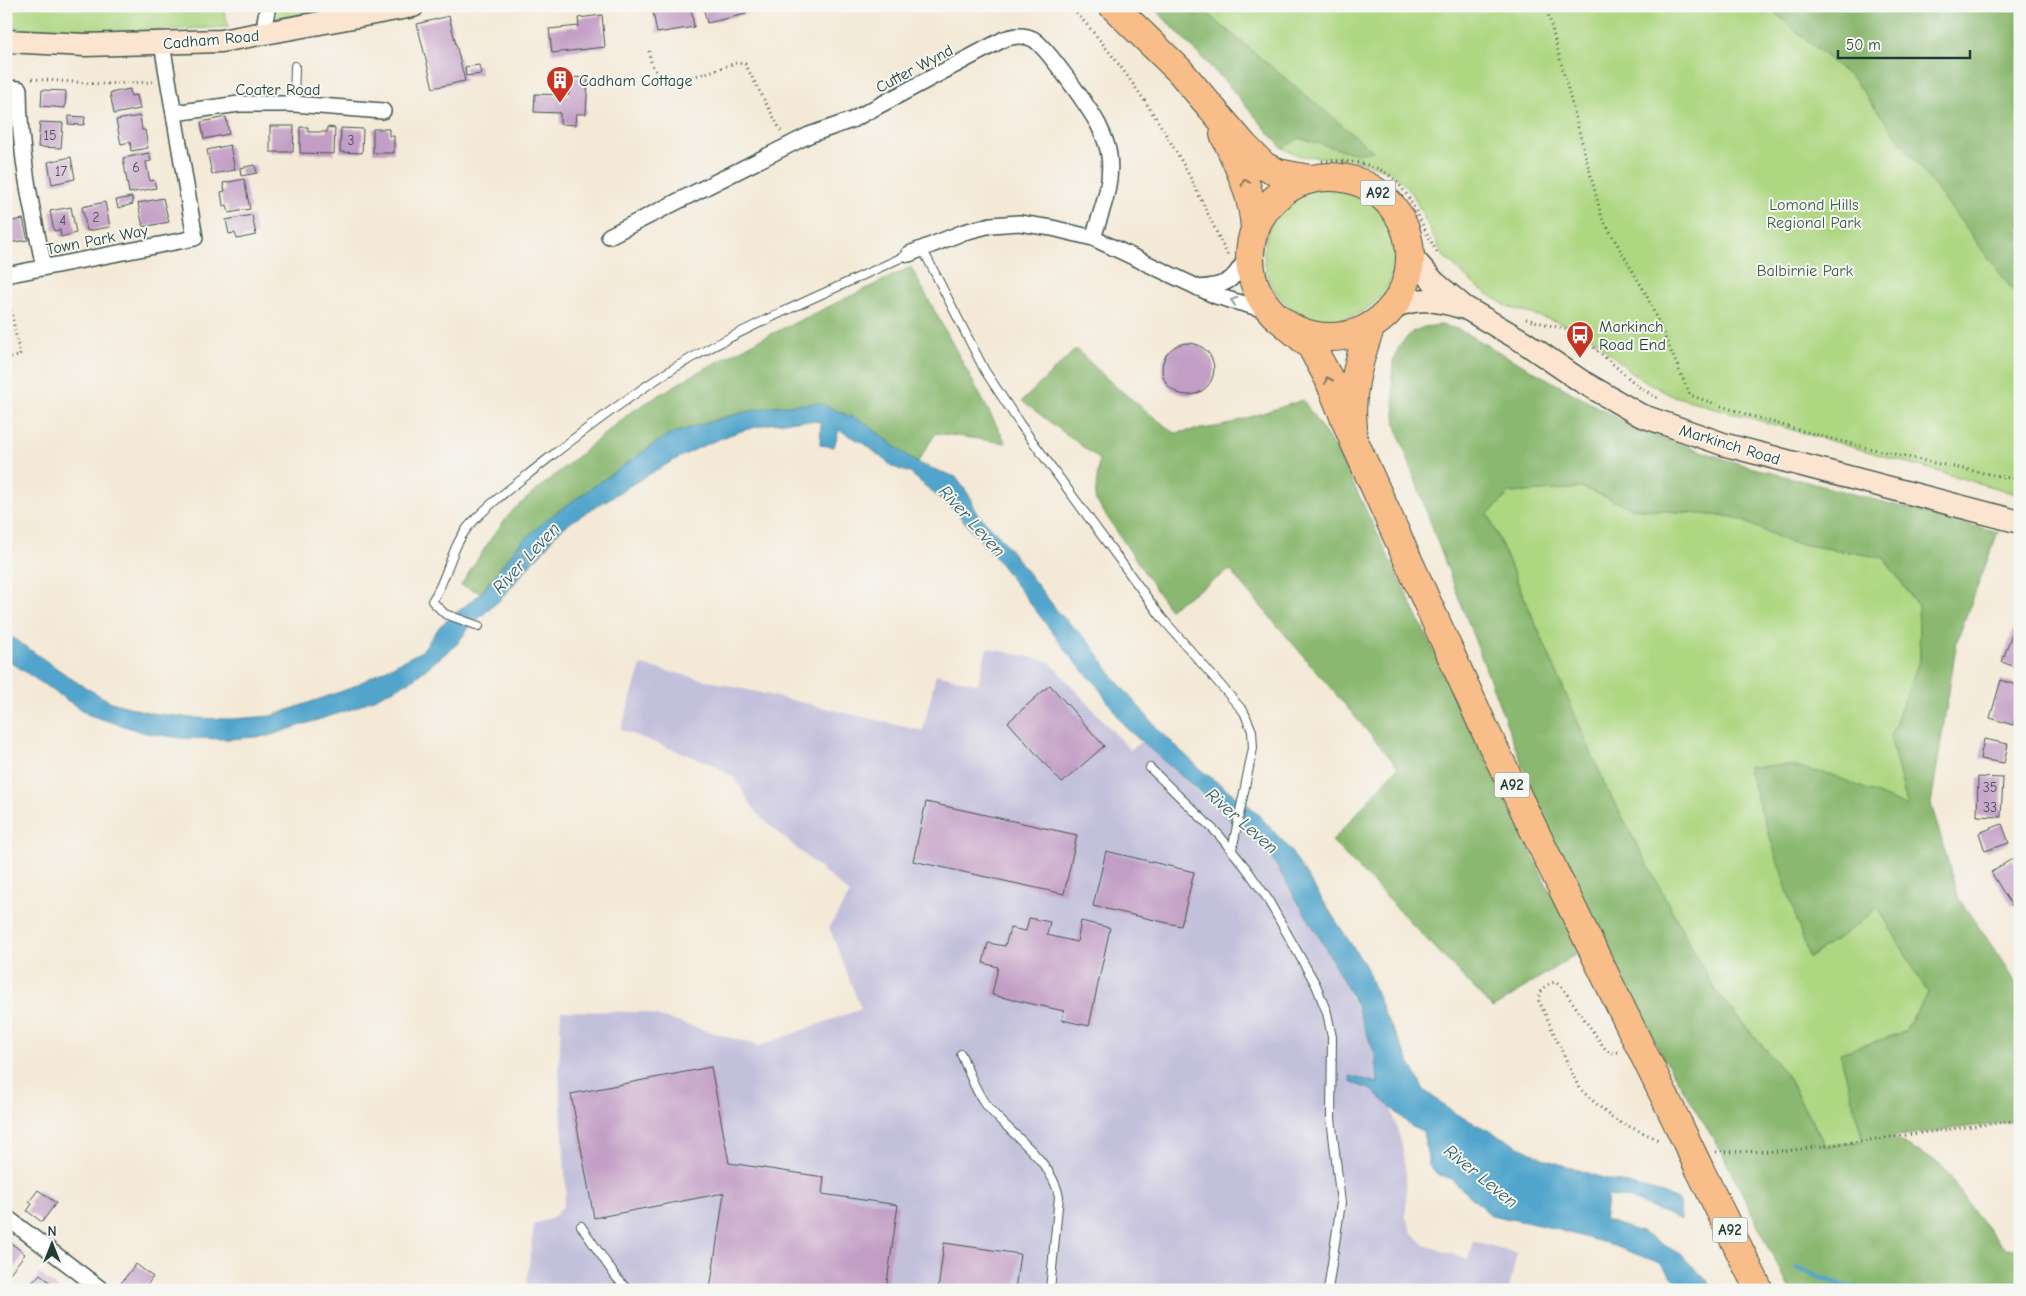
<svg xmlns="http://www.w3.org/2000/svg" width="2026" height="1296" font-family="'Comic Neue',sans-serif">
  <rect width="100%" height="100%" fill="#f6f6f2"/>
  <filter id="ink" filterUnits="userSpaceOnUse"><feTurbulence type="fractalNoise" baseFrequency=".02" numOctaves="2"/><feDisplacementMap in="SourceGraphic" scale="10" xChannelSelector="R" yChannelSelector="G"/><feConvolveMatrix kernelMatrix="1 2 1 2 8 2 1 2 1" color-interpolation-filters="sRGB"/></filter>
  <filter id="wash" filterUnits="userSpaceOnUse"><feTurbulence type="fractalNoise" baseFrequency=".0096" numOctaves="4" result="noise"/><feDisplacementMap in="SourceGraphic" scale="20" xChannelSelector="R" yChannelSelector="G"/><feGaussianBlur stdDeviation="1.12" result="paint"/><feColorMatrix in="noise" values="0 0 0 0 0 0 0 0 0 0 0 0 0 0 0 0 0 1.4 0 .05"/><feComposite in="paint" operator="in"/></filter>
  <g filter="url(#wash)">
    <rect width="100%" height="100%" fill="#f4e9d7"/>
    <!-- industrial -->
    <path fill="#c3c0db" d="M 987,648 L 1049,661 L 1130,750 L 1142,741 L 1203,798 L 1267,852 L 1321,940 L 1368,1032 L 1402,1145 L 1406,1173 L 1406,1218 L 1412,1233 L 1425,1245 L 1468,1260 L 1473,1241 L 1517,1253 L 1509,1290 L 526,1290 L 534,1224 L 553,1218 L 563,1206 L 566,1191 L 559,1071 L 561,1011 L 643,1012 L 759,1046 L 861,1009 L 829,927 L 850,894 L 758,815 L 734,778 L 712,764 L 621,730 L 641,665 L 923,731 L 936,674 L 978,684 Z"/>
    <!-- green -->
    <path fill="#aed782" stroke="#668a5b" d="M 6,6 L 222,6 L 229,27 L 130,31 L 6,28 Z
      M 268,6 L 342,6 L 265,21 Z
      M 1198,6 L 2020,6 L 2020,495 L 1670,395 L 1633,374 L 1590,336 L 1574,327 L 1508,307 L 1476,286 L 1443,256 L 1414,197 L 1403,183 L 1389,171 L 1354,159 L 1300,156 L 1282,148 L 1300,138 L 1356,154 L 1372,151 Z
      M1264 254a66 66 0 1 1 132 0a66 66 0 1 1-132 0Z
      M 1584,488 L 1632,508 L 1734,517 L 1790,542 L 1884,558 L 1918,606 L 1920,659 L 1890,737 L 1908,808 L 1833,775 L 1785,765 L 1809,958 L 1857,925 L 1878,907 L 1928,993 L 1904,1032 L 1841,1053 L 1863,1141 L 1826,1146 L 1786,1074 L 1714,989 L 1606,787 L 1488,513 L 1510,493 Z"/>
    <!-- forest -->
    <path fill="#8ab870" stroke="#547a52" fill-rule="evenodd" d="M 1152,6 L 1198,6 L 1373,151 L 1356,154 L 1300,138 L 1282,148 L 1230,87 Z
      M 1767,6 L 2020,6 L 2020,300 L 1855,81 Z
      M 911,267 L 1006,443 L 936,433 L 917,463 L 864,422 L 773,406 L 729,416 L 667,435 L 546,520 L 518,545 L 481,593 L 461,585 L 492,537 L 514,509 L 631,412 L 689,377 L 759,340 Z
      M 1441,325 L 1458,329 L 1628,424 L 1665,439 L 1746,466 L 1998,532 L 1957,641 L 1931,804 L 1959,899 L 2007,967 L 2020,992 L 2020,1120 L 1891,1137 L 1942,1165 L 1976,1215 L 2004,1248 L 2020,1249 L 2020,1290 L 1790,1290 L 1722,1153 L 1665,1060 L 1544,822 L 1436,538 L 1396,426 L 1392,378 L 1393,361 L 1400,345 L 1412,332 L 1424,327 ZM 1584,488 L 1632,508 L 1734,517 L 1789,542 L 1884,558 L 1918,606 L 1920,659 L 1890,737 L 1908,807 L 1833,775 L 1785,765 L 1747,767 L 1809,958 L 1857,925 L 1878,907 L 1928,993 L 1904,1032 L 1840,1053 L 1863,1141 L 1825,1146 L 1786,1074 L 1714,989 L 1606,787 L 1488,514 L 1510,493 Z
      M 1076,349 L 1115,386 L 1174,433 L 1222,426 L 1303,400 L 1339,454 L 1579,952 L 1493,1008 L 1332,841 L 1398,767 L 1230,570 L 1169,609 L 1095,499 L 1099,459 L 1022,401 Z"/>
    <!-- water -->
    <path fill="#51a5cc" stroke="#387180" d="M 819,403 L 864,422 L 917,463 L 956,477 L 971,498 L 976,512 L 997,533 L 1059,613 L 1091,644 L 1114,678 L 1158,729 L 1201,770 L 1253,809 L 1288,847 L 1366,967 L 1383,1011 L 1424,1090 L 1456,1114 L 1547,1160 L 1596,1176 L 1663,1193 L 1680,1202 L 1681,1220 L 1628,1198 L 1608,1196 L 1604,1220 L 1641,1232 L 1680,1254 L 1717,1290 L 1684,1290 L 1660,1263 L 1609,1244 L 1544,1226 L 1491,1215 L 1450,1178 L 1438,1175 L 1429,1165 L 1423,1131 L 1412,1127 L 1372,1090 L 1352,1083 L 1350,1076 L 1378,1083 L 1376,1057 L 1356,1005 L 1321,940 L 1268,852 L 1126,728 L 1095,683 L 1075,662 L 995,557 L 956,512 L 910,473 L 893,467 L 865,444 L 839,430 L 834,447 L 820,445 L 821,422 C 747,413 670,461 610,498 C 593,509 571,520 556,534 C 548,543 544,553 534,560 L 519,544 L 546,520 L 667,435 L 729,416 L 773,406 Z
      M 518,545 L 533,561 L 501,599 L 471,625 L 457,644 L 411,681 L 355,708 L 268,736 L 229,739 L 181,738 L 146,733 L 89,715 L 6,659 L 6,633 L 78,683 L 111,702 L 151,713 L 191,718 L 232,719 L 271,716 L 348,689 L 422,651 L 440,626 L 481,593 Z"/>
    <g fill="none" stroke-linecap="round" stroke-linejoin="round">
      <!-- stream -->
      <path stroke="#51a5cc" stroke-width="5" d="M 1797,1268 L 1844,1286 L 1864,1290"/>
    </g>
    <g id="blocks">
      <!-- building -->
      <path fill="#c29dc5" d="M 652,6 L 681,6 L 682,10 L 691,8 L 694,27 L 657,33 Z
        M 703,6 L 744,6 L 746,14 L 707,23 Z
        M 754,6 L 772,6 L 772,7 L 755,11 Z
        M 602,15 L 605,47 L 552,53 L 549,29 L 579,26 L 578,18 Z
        M 449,16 L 465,81 L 433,88 L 417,24 Z
        M 479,65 L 481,74 L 466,76 L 465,67 Z
        M 569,77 L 588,78 L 586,114 L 576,114 L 575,125 L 560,124 L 560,113 L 534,112 L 535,94 L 569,95 Z
        M 130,89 L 131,96 L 137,95 L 140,109 L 114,114 L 110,93 Z
        M 42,90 L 66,91 L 65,108 L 41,106 Z
        M 69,116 L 85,117 L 84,125 L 68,124 Z
        M 140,116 L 142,130 L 145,130 L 148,148 L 131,151 L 130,142 L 121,144 L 116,120 Z
        M 226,117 L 229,134 L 204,139 L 201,122 Z
        M 40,122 L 63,123 L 61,148 L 38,147 Z
        M 270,126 L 294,126 L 293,152 L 270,152 Z
        M 300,127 L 308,127 L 308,132 L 327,132 L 327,127 L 335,128 L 334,154 L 300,153 Z
        M 341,128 L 363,129 L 362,153 L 340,152 Z
        M 373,129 L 389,129 L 389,136 L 394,136 L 394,153 L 373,153 Z
        M 230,145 L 235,170 L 212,174 L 207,150 Z
        M 149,153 L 151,161 L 146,162 L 148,173 L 150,181 L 154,180 L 156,188 L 129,193 L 123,158 Z
        M 71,157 L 75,179 L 52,184 L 48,162 Z
        M 255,165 L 257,173 L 241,176 L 240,168 Z
        M 244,179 L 250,209 L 229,213 L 227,205 L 223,206 L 221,192 L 225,191 L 223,183 Z
        M 132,197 L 133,204 L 118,208 L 116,200 Z
        M 163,198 L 169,222 L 143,227 L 138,203 Z
        M 105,202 L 110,227 L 87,231 L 82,207 Z
        M 71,207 L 76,233 L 61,237 L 60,230 L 54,231 L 50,211 Z
        M 252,215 L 256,235 L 237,239 L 235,233 L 229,234 L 226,220 Z
        M 23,219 L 28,240 L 8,243 L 6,222 Z
        M 6,315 L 10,331 L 6,332 Z
        M1162 369a26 26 0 1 1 52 0a26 26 0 1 1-52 0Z
        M 2015,625 L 2020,627 L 2020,669 L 2002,662 Z
        M 2001,680 L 2020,686 L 2020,704 L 2013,725 L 1990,718 Z
        M 1050,685 L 1104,746 L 1062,783 L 1008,722 Z
        M 1984,739 L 2008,744 L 2004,763 L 1980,759 Z
        M 1978,777 L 2003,778 L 2001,817 L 1977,816 Z
        M 926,802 L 1077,835 L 1064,894 L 913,861 Z
        M 2002,824 L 2009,843 L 1985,851 L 1979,833 Z
        M 1106,851 L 1194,872 L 1181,926 L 1093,906 Z
        M 2012,859 L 2020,872 L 2020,901 L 2012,906 L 1991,872 Z
        M 1029,918 L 1050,922 L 1047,935 L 1077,942 L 1081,921 L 1110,928 L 1089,1026 L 1062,1020 L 1064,1011 L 992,995 L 998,967 L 983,963 L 988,943 L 1005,946 L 1010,928 L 1026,931 Z
        M 711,1067 L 729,1163 L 824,1177 L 822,1194 L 898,1205 L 886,1290 L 710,1290 L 724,1193 L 594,1218 L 571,1094 Z
        M 38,1190 L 56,1203 L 42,1222 L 27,1211 L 32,1204 L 29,1202 Z
        M 6,1239 L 25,1254 L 6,1278 Z
        M 944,1243 L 1020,1254 L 1015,1290 L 938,1290 Z
        M 136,1264 L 153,1277 L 144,1289 L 141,1287 L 140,1290 L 130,1290 L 121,1283 Z
        M 40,1274 L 59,1290 L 26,1290 Z"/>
    </g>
  </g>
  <g filter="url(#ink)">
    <use href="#blocks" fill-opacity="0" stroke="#3f574c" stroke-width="1"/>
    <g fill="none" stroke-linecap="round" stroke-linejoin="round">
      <defs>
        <path id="lane" d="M 294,104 L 295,66
          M 922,248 L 985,371 L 1020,424 L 1162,618 L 1244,712 L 1252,731 L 1253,748 L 1232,850
          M 479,626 L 445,614 L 432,601 C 448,578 450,549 468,527 C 490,502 519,482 545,461 C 587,428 629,396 674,368 C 749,324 831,291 909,254
          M 1150,768 L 1219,835 L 1246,868 L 1267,898 L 1316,985 L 1327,1013 L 1332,1037 L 1331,1118 L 1341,1203 L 1328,1290
          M 961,1054 C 969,1072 975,1091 987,1106 C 1010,1134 1051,1159 1059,1196 L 1050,1290
          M 581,1226 L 616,1277 L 628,1290"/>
        <path id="street" d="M 265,21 L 268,6
          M 6,88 L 19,89 C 19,150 31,207 44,267
          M 174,113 L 239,104 L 294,104 L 383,111
          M 609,236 L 809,135 L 852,120 L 1004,39 C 1014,36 1023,34 1033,39 C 1047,47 1089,108 1098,124 C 1103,134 1108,145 1109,156 C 1113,184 1101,212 1093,238
          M 909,254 L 964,232 L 991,225 L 1019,223 L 1052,228 L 1093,238 L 1216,296 L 1273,312
          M 6,275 L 195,238 L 162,44
          M 1198,288 C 1231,286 1235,278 1250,251
          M 6,1217 L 102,1290"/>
        <path id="secondary" d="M 6,41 L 85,45 L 221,41 L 413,6
          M 1411,256 L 1434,282 L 1464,307 L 1524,342 L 1581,381 L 1640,415 L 1726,445 L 2020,522
          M 1393,307 C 1417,297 1435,299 1461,307"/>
        <path id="highway" d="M 1113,6 L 1179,70 L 1244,146 L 1264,166 L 1278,173 L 1309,179
          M 1224,134 C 1238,165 1253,194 1255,229
          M1250 257a80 80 0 1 1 160 0a80 80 0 1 1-160 0Z
          M 1282,321 L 1311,346 L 1328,377 L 1354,441 L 1485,730 L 1678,1124
          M 1353,427 C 1349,394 1359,358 1371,326
          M 1700,1170 L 1759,1290"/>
      </defs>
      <!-- lane casing -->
      <use href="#lane" stroke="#3f574c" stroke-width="10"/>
      <!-- street casing -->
      <use href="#street" stroke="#3f574c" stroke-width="18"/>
      <!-- secondary casing -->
      <use href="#secondary" stroke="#3f574c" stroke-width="25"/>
      <!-- highway casing -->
      <use href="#highway" stroke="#3f574c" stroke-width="30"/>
      <!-- path -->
      <path stroke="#3f574c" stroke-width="3" stroke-dasharray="1 4" stroke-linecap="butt" d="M 1070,6 C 1111,50 1148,102 1178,155 C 1197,188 1212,224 1229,258
        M 1546,6 L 1602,218 L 1646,294 L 1690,395 C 1797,434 1908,459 2020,480
        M 649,51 C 650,57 651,65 655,70 C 669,91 717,68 736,63 L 745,64 L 781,131
        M 32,79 L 101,84 L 153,82
        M 1322,161 C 1406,158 1404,195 1438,254
        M 1526,319 L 1572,331 L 1583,338 L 1639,387 L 1659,399
        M 6,358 L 20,356 L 7,290
        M 1618,1052 L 1610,1053 L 1606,1050 L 1561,986 L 1555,982 C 1544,985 1540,990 1539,1001 L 1579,1088 L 1613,1119 L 1661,1141
        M 1716,1152 L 1786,1151 L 2020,1120"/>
      <!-- lane -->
      <use href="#lane" stroke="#fff" stroke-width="8"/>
      <!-- street -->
      <use href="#street" stroke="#fff" stroke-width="15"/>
      <!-- secondary -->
      <use href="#secondary" stroke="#fce5d0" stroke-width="22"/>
      <!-- highway -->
      <use href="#highway" stroke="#f8bd89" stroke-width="28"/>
      <defs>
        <path id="highway-bridge" d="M 1678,1124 L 1700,1170"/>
      </defs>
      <!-- highway-bridge casing -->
      <use href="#highway-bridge" stroke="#3f574c" stroke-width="30" stroke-linecap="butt"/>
      <!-- highway-bridge -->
      <use href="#highway-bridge" stroke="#f8bd89" stroke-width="28"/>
    </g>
    <!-- one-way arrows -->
    <defs><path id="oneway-chevron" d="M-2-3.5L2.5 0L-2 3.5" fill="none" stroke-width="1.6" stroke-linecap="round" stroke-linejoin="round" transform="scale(1.25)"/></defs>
    <g stroke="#81775a">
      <use href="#oneway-chevron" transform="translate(1245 182) rotate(-111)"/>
      <use href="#oneway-chevron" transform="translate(1328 380) rotate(-114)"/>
    </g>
    <use stroke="#8f9e9a" href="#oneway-chevron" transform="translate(1234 301) rotate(-164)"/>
  </g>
  <!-- icons -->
  <defs>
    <symbol id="building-pin" viewBox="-11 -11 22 30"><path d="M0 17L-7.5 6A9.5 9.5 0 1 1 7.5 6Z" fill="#c8321e" stroke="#f6f6f2"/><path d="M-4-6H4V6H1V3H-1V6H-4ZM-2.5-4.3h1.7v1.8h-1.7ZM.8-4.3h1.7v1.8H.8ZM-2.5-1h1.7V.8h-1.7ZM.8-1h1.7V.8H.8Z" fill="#fff"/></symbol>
    <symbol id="bus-pin" viewBox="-11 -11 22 30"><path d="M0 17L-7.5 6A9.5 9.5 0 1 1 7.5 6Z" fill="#c8321e" stroke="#f6f6f2"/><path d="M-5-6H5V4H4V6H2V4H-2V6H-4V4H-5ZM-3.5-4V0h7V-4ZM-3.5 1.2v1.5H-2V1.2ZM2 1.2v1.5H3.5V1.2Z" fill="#fff"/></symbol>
  </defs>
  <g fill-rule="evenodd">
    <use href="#building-pin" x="544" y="64" width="32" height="43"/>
    <use href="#bus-pin" x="1564" y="319" width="32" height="43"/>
  </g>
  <g text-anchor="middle" stroke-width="4" stroke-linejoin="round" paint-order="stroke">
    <!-- number labels -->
    <g font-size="14" fill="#485558">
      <text x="50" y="140">15</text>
      <text x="351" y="145">3</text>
      <text x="136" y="172">6</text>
      <text x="61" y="176">17</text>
      <text x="96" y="222">2</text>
      <text x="63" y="225">4</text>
      <text x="1990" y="792">35</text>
      <text x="1990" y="812">33</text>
    </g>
    <!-- shield labels -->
    <g fill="#f6f6f2" stroke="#60746d" stroke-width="1">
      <rect x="1360.5" y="180.5" width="35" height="25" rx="4"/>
      <rect x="1494.5" y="772.5" width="35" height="25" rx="4"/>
      <rect x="1712.5" y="1217.5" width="35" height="25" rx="4"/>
    </g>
    <g font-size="15" font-weight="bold" fill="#1f3d34">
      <text x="1378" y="198">A92</text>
      <text x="1512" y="790">A92</text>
      <text x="1730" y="1235">A92</text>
    </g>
    <!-- street labels -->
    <g font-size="16" fill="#1f3d34" stroke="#f6f6f2">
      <text transform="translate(211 39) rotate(-5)" y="6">Cadham Road</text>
      <text transform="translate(914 68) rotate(-28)" y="6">Cutter Wynd</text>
      <text x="278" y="95">Coater Road</text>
      <text transform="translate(97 239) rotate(-11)" y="6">Town Park Way</text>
      <text transform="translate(1730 444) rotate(17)" y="6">Markinch Road</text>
    </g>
    <!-- poi labels -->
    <g font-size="16" fill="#1f3d34" stroke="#f6f6f2" text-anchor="start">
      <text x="579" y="86">Cadham Cottage</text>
      <text x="1599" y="332">Markinch<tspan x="1599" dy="18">Road End</tspan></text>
    </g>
    <!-- park labels -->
    <g font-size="16" fill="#3c5c44" stroke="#f6f6f2">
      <text x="1814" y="210">Lomond Hills<tspan x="1814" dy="18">Regional Park</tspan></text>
      <text x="1805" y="276">Balbirnie Park</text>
    </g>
    <!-- water labels -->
    <g font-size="18" font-style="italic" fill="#2e5c62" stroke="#f6f6f2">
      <text transform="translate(972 521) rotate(48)" y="6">River Leven</text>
      <text transform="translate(526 558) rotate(-47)" y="6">River Leven</text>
      <text transform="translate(1242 821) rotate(41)" y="6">River Leven</text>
      <text transform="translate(1481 1176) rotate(39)" y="6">River Leven</text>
    </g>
  </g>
  <!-- margin -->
  <rect width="2026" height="1296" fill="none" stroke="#f6f6f2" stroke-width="25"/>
  <!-- north arrow -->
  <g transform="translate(52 1244)" stroke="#f6f6f2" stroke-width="4" paint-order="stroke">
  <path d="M0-4L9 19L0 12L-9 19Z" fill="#1f3d34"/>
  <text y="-8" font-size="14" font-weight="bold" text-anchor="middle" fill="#1f3d34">N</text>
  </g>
  <!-- scale -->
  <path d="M1838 50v8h132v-8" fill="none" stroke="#1f3d34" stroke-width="2.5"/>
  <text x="1846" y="50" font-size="15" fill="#1f3d34" stroke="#f6f6f2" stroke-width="4" paint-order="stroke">50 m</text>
</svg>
